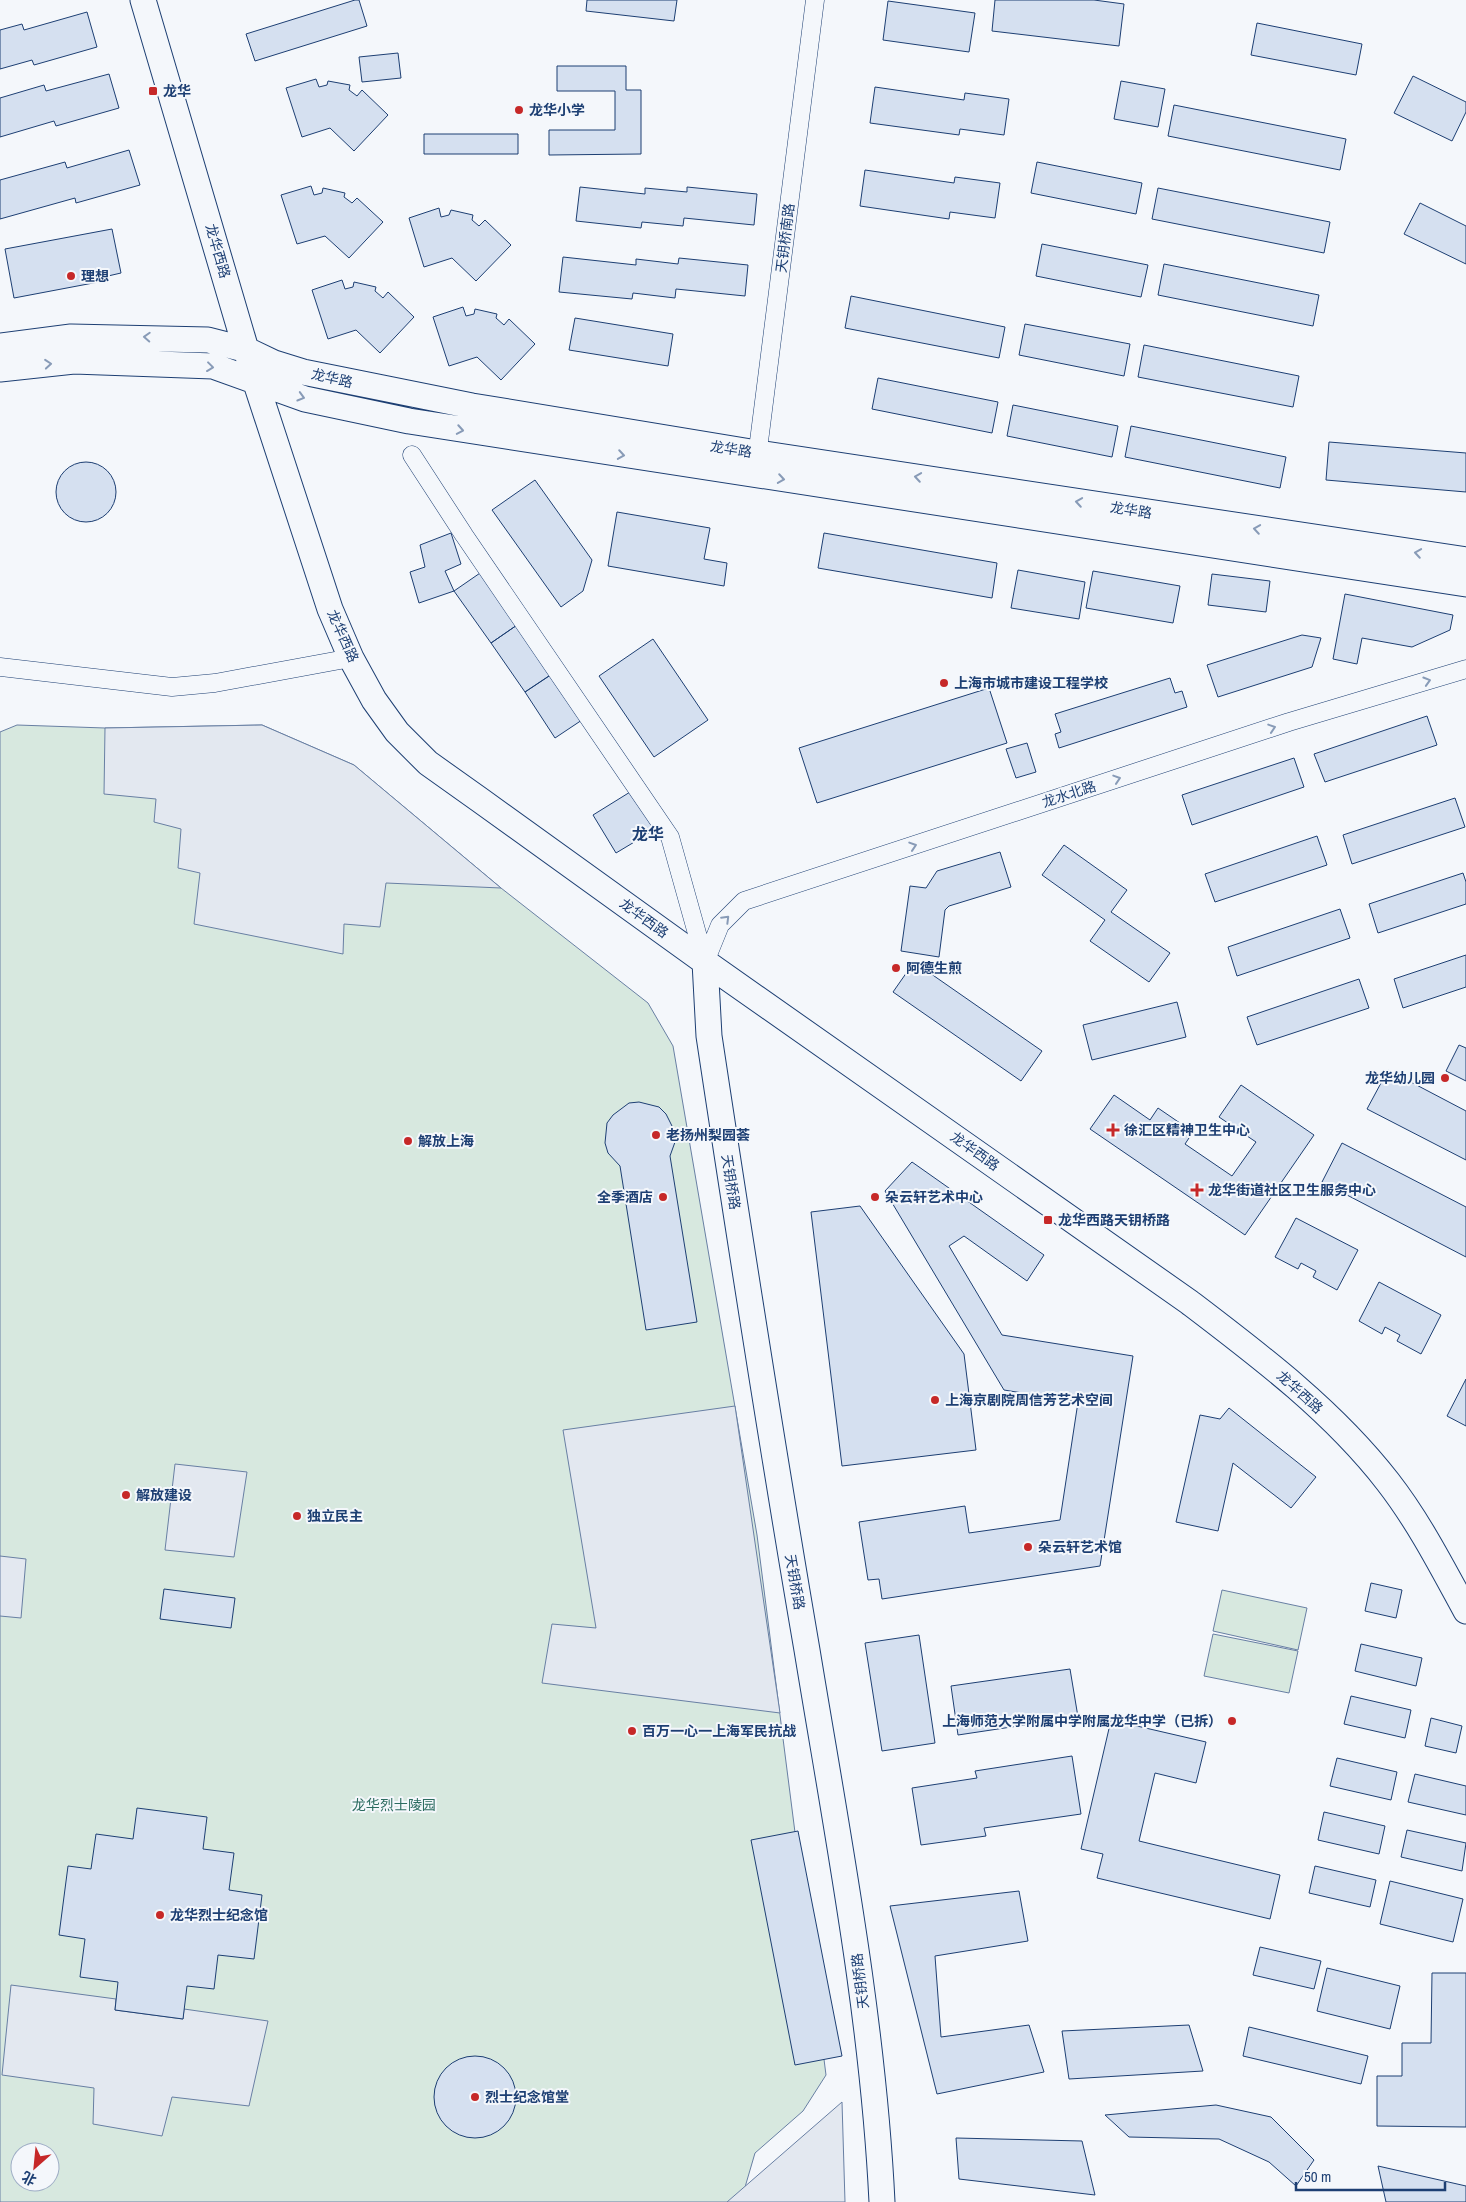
<svg xmlns="http://www.w3.org/2000/svg" width="1466" height="2202" font-family="'Archivo Narrow','Noto Sans SC',sans-serif">
  <rect width="100%" height="100%" fill="#f4f7fb"/>
  <!-- green -->
  <path fill="#d7e8df" stroke="#687fa3" fill-rule="evenodd" d="M 17,725 L 105,728 L 262,725 L 354,765 L 501,888 L 648,1003 L 673,1046 L 757,1535 L 826,2075 L 803,2111 L 755,2153 L 743,2194 L 734,2202 L 0,2202 L 0,732 ZM 20,2152 L 50,2152 L 50,2182 L 20,2182 Z
    M 1222,1590 L 1307,1608 L 1298,1650 L 1213,1631 Z
    M 1213,1634 L 1298,1651 L 1289,1693 L 1204,1676 Z"/>
  <!-- parking -->
  <path fill="#e3e8f0" stroke="#687fa3" d="M 262,725 L 354,765 L 501,888 L 386,883 L 380,927 L 344,924 L 343,954 L 194,924 L 200,873 L 178,868 L 181,829 L 154,822 L 156,799 L 104,794 L 105,728 Z
    M 735,1406 L 780,1713 L 542,1683 L 552,1624 L 596,1628 L 563,1430 Z
    M 175,1464 L 247,1472 L 234,1557 L 165,1550 Z
    M 0,1556 L 26,1559 L 21,1618 L 0,1616 Z
    M 11,1985 L 116,1999 L 115,2010 L 183,2019 L 184,2009 L 268,2021 L 249,2106 L 172,2097 L 162,2136 L 93,2124 L 94,2088 L 2,2075 Z
    M 842,2102 L 845,2202 L 727,2202 Z"/>
  <!-- building -->
  <path fill="#d5e0f0" stroke="#1d3f73" d="M 355,0 L 359,0 L 367,26 L 255,61 L 246,34 Z
    M 587,0 L 677,0 L 674,21 L 586,11 Z
    M 995,0 L 1094,0 L 1124,4 L 1119,46 L 992,31 Z
    M 888,1 L 975,13 L 969,52 L 883,40 Z
    M 87,12 L 97,47 L 34,65 L 32,60 L 0,69 L 0,30 L 22,24 L 24,30 Z
    M 1257,23 L 1362,44 L 1356,75 L 1251,55 Z
    M 398,53 L 401,78 L 362,82 L 359,57 Z
    M 557,66 L 626,66 L 626,90 L 641,90 L 641,154 L 549,155 L 549,130 L 615,130 L 615,91 L 557,91 Z
    M 109,74 L 119,108 L 56,126 L 54,121 L 0,137 L 0,98 L 44,85 L 46,91 Z
    M 1413,76 L 1466,102 L 1466,112 L 1452,141 L 1394,113 Z
    M 316,79 L 319,87 L 327,85 L 328,81 L 350,85 L 349,90 L 357,96 L 362,90 L 388,115 L 354,151 L 330,128 L 302,137 L 286,88 Z
    M 1121,81 L 1165,89 L 1158,127 L 1114,119 Z
    M 875,87 L 964,100 L 965,93 L 1009,99 L 1004,135 L 960,129 L 959,135 L 870,123 Z
    M 1174,105 L 1346,139 L 1340,170 L 1168,136 Z
    M 424,134 L 518,134 L 518,154 L 424,154 Z
    M 129,150 L 140,185 L 76,203 L 75,198 L 0,219 L 0,180 L 65,162 L 67,168 Z
    M 1037,162 L 1142,183 L 1136,214 L 1031,193 Z
    M 865,170 L 954,183 L 955,177 L 1000,183 L 995,218 L 950,212 L 949,219 L 860,206 Z
    M 311,186 L 314,195 L 322,193 L 323,188 L 345,193 L 344,197 L 352,203 L 357,198 L 383,222 L 349,258 L 325,236 L 297,244 L 281,195 Z
    M 580,187 L 645,194 L 645,188 L 687,192 L 687,187 L 757,194 L 754,225 L 684,218 L 683,226 L 642,222 L 641,228 L 576,221 Z
    M 1158,188 L 1330,222 L 1324,253 L 1152,219 Z
    M 1420,203 L 1466,226 L 1466,264 L 1404,234 Z
    M 439,208 L 441,217 L 449,215 L 451,210 L 473,215 L 472,220 L 479,226 L 485,220 L 511,245 L 476,281 L 452,258 L 424,267 L 409,218 Z
    M 112,229 L 121,273 L 108,276 L 109,280 L 14,298 L 5,249 Z
    M 1042,244 L 1148,265 L 1141,297 L 1036,276 Z
    M 563,257 L 636,265 L 636,259 L 678,264 L 679,258 L 748,265 L 745,296 L 676,289 L 675,298 L 633,293 L 632,299 L 559,292 Z
    M 1164,264 L 1319,295 L 1313,326 L 1158,295 Z
    M 342,280 L 345,289 L 353,287 L 354,282 L 376,287 L 375,291 L 383,298 L 388,292 L 414,317 L 380,353 L 356,330 L 328,339 L 312,290 Z
    M 851,296 L 1005,327 L 999,358 L 845,328 Z
    M 463,307 L 466,316 L 474,314 L 475,309 L 497,314 L 496,318 L 504,325 L 509,319 L 535,344 L 501,380 L 477,357 L 449,366 L 433,317 Z
    M 575,318 L 673,334 L 668,366 L 569,350 Z
    M 1025,324 L 1130,344 L 1124,376 L 1019,355 Z
    M 1144,345 L 1299,376 L 1293,407 L 1138,377 Z
    M 878,378 L 998,402 L 992,433 L 872,409 Z
    M 1013,405 L 1118,426 L 1112,457 L 1007,436 Z
    M 1131,426 L 1286,457 L 1280,488 L 1125,457 Z
    M 1329,442 L 1466,453 L 1466,492 L 1326,480 Z
    M56 492a30 30 0 1 1 60 0a30 30 0 1 1-60 0Z
    M 535,480 L 592,560 L 583,591 L 561,607 L 492,510 Z
    M 617,512 L 710,528 L 704,559 L 727,563 L 724,586 L 608,566 Z
    M 451,533 L 461,564 L 445,571 L 454,591 L 419,603 L 410,572 L 425,567 L 420,545 Z
    M 824,533 L 997,563 L 992,598 L 818,568 Z
    M 1018,570 L 1085,582 L 1079,619 L 1011,608 Z
    M 483,571 L 520,623 L 491,643 L 454,591 Z
    M 1093,571 L 1180,586 L 1173,623 L 1086,608 Z
    M 1212,574 L 1270,581 L 1266,612 L 1208,605 Z
    M 1345,594 L 1453,615 L 1450,630 L 1412,647 L 1362,638 L 1357,664 L 1333,659 Z
    M 520,623 L 555,672 L 525,692 L 491,643 Z
    M 1302,635 L 1321,638 L 1312,667 L 1218,697 L 1207,665 Z
    M 653,639 L 708,720 L 654,757 L 599,676 Z
    M 555,672 L 585,718 L 555,738 L 525,692 Z
    M 1170,678 L 1175,693 L 1182,691 L 1187,707 L 1059,748 L 1055,734 L 1061,732 L 1055,714 Z
    M 989,688 L 1007,743 L 817,803 L 799,748 Z
    M 1427,716 L 1437,745 L 1325,782 L 1314,754 Z
    M 1027,743 L 1036,772 L 1016,778 L 1006,749 Z
    M 1294,758 L 1304,787 L 1192,825 L 1182,795 Z
    M 643,784 L 666,823 L 616,853 L 593,815 Z
    M 1455,798 L 1465,827 L 1352,864 L 1343,835 Z
    M 1317,836 L 1327,865 L 1215,902 L 1205,874 Z
    M 1064,845 L 1127,890 L 1111,912 L 1170,953 L 1149,982 L 1090,941 L 1105,920 L 1042,875 Z
    M 1000,852 L 1011,887 L 949,906 L 945,910 L 939,957 L 901,951 L 910,886 L 926,888 L 937,871 Z
    M 1463,873 L 1466,882 L 1466,904 L 1378,933 L 1369,904 Z
    M 1340,909 L 1350,938 L 1237,976 L 1228,947 Z
    M 1466,955 L 1466,987 L 1403,1008 L 1394,979 Z
    M 914,962 L 1042,1051 L 1021,1081 L 893,992 Z
    M 1359,979 L 1369,1008 L 1257,1045 L 1247,1017 Z
    M 1177,1002 L 1186,1037 L 1092,1060 L 1083,1025 Z
    M 1459,1045 L 1466,1048 L 1466,1081 L 1446,1071 Z
    M 1388,1070 L 1466,1111 L 1466,1160 L 1367,1109 Z
    M 1241,1085 L 1314,1135 L 1245,1235 L 1090,1129 L 1114,1095 L 1150,1120 L 1158,1108 L 1193,1132 L 1185,1144 L 1232,1176 L 1256,1142 L 1219,1117 Z
    M 639,1102 L 659,1107 L 666,1114 L 675,1132 L 675,1142 L 670,1156 L 697,1322 L 646,1330 L 620,1166 L 608,1153 L 605,1143 L 607,1123 L 613,1115 L 629,1103 Z
    M 1342,1143 L 1466,1207 L 1466,1257 L 1322,1182 Z
    M 912,1162 L 1044,1255 L 1027,1281 L 964,1236 L 949,1246 L 1002,1335 L 1133,1356 L 1100,1566 L 882,1599 L 879,1579 L 868,1580 L 859,1522 L 965,1506 L 969,1533 L 1060,1520 L 1078,1402 L 1004,1390 L 885,1191 Z
    M 860,1206 L 964,1354 L 976,1450 L 842,1466 L 811,1212 Z
    M 1296,1218 L 1358,1250 L 1337,1290 L 1313,1277 L 1316,1271 L 1301,1263 L 1298,1269 L 1275,1257 Z
    M 1379,1282 L 1441,1315 L 1421,1354 L 1397,1341 L 1400,1335 L 1385,1327 L 1382,1334 L 1359,1321 Z
    M 1466,1379 L 1466,1426 L 1447,1416 Z
    M 1229,1408 L 1316,1477 L 1291,1508 L 1233,1463 L 1218,1531 L 1176,1522 L 1200,1415 L 1220,1419 Z
    M 1371,1583 L 1402,1590 L 1396,1618 L 1365,1611 Z
    M 164,1589 L 235,1598 L 231,1628 L 160,1619 Z
    M 919,1635 L 935,1743 L 882,1751 L 865,1643 Z
    M 1361,1644 L 1422,1658 L 1416,1686 L 1355,1671 Z
    M 1070,1669 L 1078,1717 L 958,1735 L 951,1686 Z
    M 1351,1696 L 1411,1710 L 1405,1738 L 1344,1724 Z
    M 1431,1718 L 1462,1726 L 1456,1753 L 1425,1746 Z
    M 1111,1720 L 1206,1742 L 1196,1783 L 1155,1773 L 1139,1841 L 1280,1875 L 1270,1919 L 1097,1878 L 1103,1854 L 1081,1849 Z
    M 1072,1756 L 1081,1814 L 984,1828 L 986,1836 L 921,1845 L 912,1788 L 977,1778 L 975,1771 Z
    M 1337,1758 L 1397,1772 L 1391,1800 L 1330,1786 Z
    M 1415,1774 L 1466,1786 L 1466,1815 L 1408,1802 Z
    M 137,1808 L 207,1817 L 203,1849 L 234,1853 L 229,1890 L 262,1895 L 254,1959 L 218,1955 L 214,1989 L 187,1986 L 183,2019 L 115,2010 L 118,1982 L 80,1977 L 85,1939 L 59,1935 L 68,1866 L 91,1869 L 96,1834 L 133,1839 Z
    M 1324,1812 L 1385,1826 L 1379,1854 L 1318,1840 Z
    M 1407,1830 L 1466,1843 L 1462,1871 L 1401,1857 Z
    M 798,1831 L 842,2056 L 795,2065 L 751,1840 Z
    M 1315,1866 L 1376,1880 L 1370,1907 L 1309,1893 Z
    M 1390,1881 L 1463,1899 L 1453,1942 L 1380,1924 Z
    M 1019,1891 L 1028,1941 L 935,1956 L 941,2037 L 1029,2025 L 1044,2072 L 937,2094 L 890,1906 Z
    M 1260,1947 L 1321,1961 L 1314,1989 L 1253,1975 Z
    M 1327,1968 L 1400,1986 L 1390,2029 L 1317,2011 Z
    M 1432,1973 L 1466,1973 L 1466,2127 L 1377,2126 L 1377,2076 L 1402,2076 L 1402,2043 L 1431,2043 Z
    M 1189,2025 L 1203,2071 L 1069,2079 L 1062,2031 Z
    M 1249,2027 L 1368,2056 L 1361,2084 L 1243,2056 Z
    M434 2097a41 41 0 1 1 82 0a41 41 0 1 1-82 0Z
    M 1216,2105 L 1271,2117 L 1314,2160 L 1296,2186 L 1269,2162 L 1219,2139 L 1129,2137 L 1105,2115 Z
    M 956,2138 L 1082,2141 L 1095,2195 L 959,2179 Z
    M 1378,2166 L 1466,2186 L 1466,2202 L 1386,2202 Z"/>
  <g fill="none" stroke-linecap="round" stroke-linejoin="round">
    <defs>
      <path id="street" d="M 412,455 L 464,535 L 670,837 L 705,962
        M 756,465 L 815,0
        M 0,667 L 172,687 L 215,683 L 351,658
        M 705,962 L 720,925 L 744,901 L 1289,722 L 1466,669"/>
      <path id="secondary" d="M 143,0 L 255,380 L 330,609 L 351,658 L 374,700 L 397,732 L 428,763 L 480,800 L 705,962 L 1189,1302 C 1260,1356 1333,1411 1388,1482 C 1419,1522 1442,1567 1466,1611
        M 0,346 L 71,337 L 208,340 L 247,350 L 274,363 L 303,372 L 472,406 L 757,453 L 1466,560
        M 0,369 L 74,361 L 213,366 L 305,399 L 409,421 L 1466,584
        M 705,962 L 709,1036 C 740,1241 772,1446 807,1650 C 837,1833 873,2017 882,2202"/>
    </defs>
    <!-- street casing -->
    <use href="#street" stroke="#1d3f73" stroke-width="19"/>
    <!-- secondary casing -->
    <use href="#secondary" stroke="#1d3f73" stroke-width="27"/>
    <!-- street -->
    <use href="#street" stroke="#f4f7fb" stroke-width="18"/>
    <!-- secondary -->
    <use href="#secondary" stroke="#f4f7fb" stroke-width="25"/>
  </g>
  <!-- one-way arrows -->
  <defs><path id="oneway-chevron" d="M-2-3.5L2.5 0L-2 3.5" fill="none" stroke-width="1.6" stroke-linecap="round" stroke-linejoin="round" transform="scale(1.25)"/></defs>
  <g stroke="#889bb7">
    <use href="#oneway-chevron" transform="translate(147 337) rotate(-177)"/>
    <use href="#oneway-chevron" transform="translate(48 364) rotate(-5)"/>
    <use href="#oneway-chevron" transform="translate(210 367) rotate(7)"/>
    <use href="#oneway-chevron" transform="translate(301 397) rotate(16)"/>
    <use href="#oneway-chevron" transform="translate(460 430) rotate(10)"/>
    <use href="#oneway-chevron" transform="translate(621 455) rotate(9)"/>
    <use href="#oneway-chevron" transform="translate(918 477) rotate(-171)"/>
    <use href="#oneway-chevron" transform="translate(781 479) rotate(9)"/>
    <use href="#oneway-chevron" transform="translate(1079 502) rotate(-171)"/>
    <use href="#oneway-chevron" transform="translate(1257 529) rotate(-171)"/>
    <use href="#oneway-chevron" transform="translate(1418 553) rotate(-171)"/>
    <use href="#oneway-chevron" transform="translate(1427 681) rotate(-17)"/>
    <use href="#oneway-chevron" transform="translate(1272 728) rotate(-18)"/>
    <use href="#oneway-chevron" transform="translate(1117 779) rotate(-18)"/>
    <use href="#oneway-chevron" transform="translate(913 846) rotate(-18)"/>
    <use href="#oneway-chevron" transform="translate(726 919) rotate(-45)"/>
  </g>
  <!-- markers -->
  <g fill="#c62828" stroke="#f4f7fb" stroke-width="2">
    <rect x="148" y="86" width="10" height="10" rx="2.5"/>
    <circle cx="519" cy="110" r="5"/>
    <circle cx="71" cy="276" r="5"/>
    <circle cx="944" cy="683" r="5"/>
    <circle cx="896" cy="968" r="5"/>
    <circle cx="1445" cy="1078" r="5"/>
    <path d="M1110.5 1122.5h5v5h5v5h-5v5h-5v-5h-5v-5h5z"/>
    <circle cx="656" cy="1135" r="5"/>
    <circle cx="408" cy="1141" r="5"/>
    <path d="M1194.5 1182.5h5v5h5v5h-5v5h-5v-5h-5v-5h5z"/>
    <circle cx="663" cy="1197" r="5"/>
    <circle cx="875" cy="1197" r="5"/>
    <rect x="1043" y="1215" width="10" height="10" rx="2.5"/>
    <circle cx="935" cy="1400" r="5"/>
    <circle cx="126" cy="1495" r="5"/>
    <circle cx="297" cy="1516" r="5"/>
    <circle cx="1028" cy="1547" r="5"/>
    <circle cx="1232" cy="1721" r="5"/>
    <circle cx="632" cy="1731" r="5"/>
    <circle cx="160" cy="1915" r="5"/>
    <circle cx="475" cy="2097" r="5"/>
  </g>
  <g text-anchor="middle" stroke-width="4" stroke-linejoin="round" paint-order="stroke">
    <!-- poi labels -->
    <g font-size="14" font-weight="bold" fill="#1d3f73" stroke="#f4f7fb" text-anchor="start">
      <text x="163" y="96">龙华</text>
      <text x="529" y="115">龙华小学</text>
      <text x="81" y="281">理想</text>
      <text x="954" y="688">上海市城市建设工程学校</text>
      <text x="906" y="973">阿德生煎</text>
      <text x="1435" y="1083" text-anchor="end">龙华幼儿园</text>
      <text x="1124" y="1135">徐汇区精神卫生中心</text>
      <text x="666" y="1140">老扬州梨园荟</text>
      <text x="418" y="1146">解放上海</text>
      <text x="1208" y="1195">龙华街道社区卫生服务中心</text>
      <text x="653" y="1202" text-anchor="end">全季酒店</text>
      <text x="885" y="1202">朵云轩艺术中心</text>
      <text x="1058" y="1225">龙华西路天钥桥路</text>
      <text x="945" y="1405">上海京剧院周信芳艺术空间</text>
      <text x="136" y="1500">解放建设</text>
      <text x="307" y="1521">独立民主</text>
      <text x="1038" y="1552">朵云轩艺术馆</text>
      <text x="1222" y="1726" text-anchor="end">上海师范大学附属中学附属龙华中学（已拆）</text>
      <text x="642" y="1736">百万一心一上海军民抗战</text>
      <text x="170" y="1920">龙华烈士纪念馆</text>
      <text x="485" y="2102">烈士纪念馆堂</text>
    </g>
    <!-- street labels -->
    <g font-size="14" fill="#1d3f73" stroke="#f4f7fb">
      <text transform="translate(785 238) rotate(-83)" y="5">天钥桥南路</text>
      <text transform="translate(218 251) rotate(74)" y="5">龙华西路</text>
      <text transform="translate(332 378) rotate(13)" y="5">龙华路</text>
      <text transform="translate(731 449) rotate(9)" y="5">龙华路</text>
      <text transform="translate(1131 510) rotate(9)" y="5">龙华路</text>
      <text transform="translate(343 636) rotate(66)" y="5">龙华西路</text>
      <text transform="translate(1069 794) rotate(-18)" y="5">龙水北路</text>
      <text transform="translate(644 918) rotate(36)" y="5">龙华西路</text>
      <text transform="translate(975 1151) rotate(35)" y="5">龙华西路</text>
      <text transform="translate(731 1182) rotate(81)" y="5">天钥桥路</text>
      <text transform="translate(1300 1392) rotate(42)" y="5">龙华西路</text>
      <text transform="translate(795 1582) rotate(80)" y="5">天钥桥路</text>
      <text transform="translate(860 1981) rotate(-97)" y="5">天钥桥路</text>
    </g>
    <!-- park labels -->
    <g font-size="14" fill="#2c6c60" stroke="#f4f7fb">
      <text x="394" y="1810">龙华烈士陵园</text>
    </g>
    <!-- quarter labels -->
    <g font-size="16" font-weight="bold" fill="#1d3f73" stroke="#f4f7fb">
      <text x="648" y="840">龙华</text>
    </g>
  </g>
  <!-- north arrow -->
  <g transform="translate(35 2167) rotate(207)"><circle r="24" fill="#f4f7fb" stroke="#9eadc5"/>
  <path d="M0-4L9 19L0 12L-9 19Z" fill="#c62828"/>
  <text y="-8" font-size="14" font-weight="bold" text-anchor="middle" fill="#1d3f73">北</text>
  </g>
  <!-- scale -->
  <path d="M1296 2182v8h149v-8" fill="none" stroke="#1d3f73" stroke-width="2.5"/>
  <text x="1304" y="2182" font-size="15" fill="#1d3f73" stroke="#f4f7fb" stroke-width="4" paint-order="stroke">50 m</text>
</svg>
